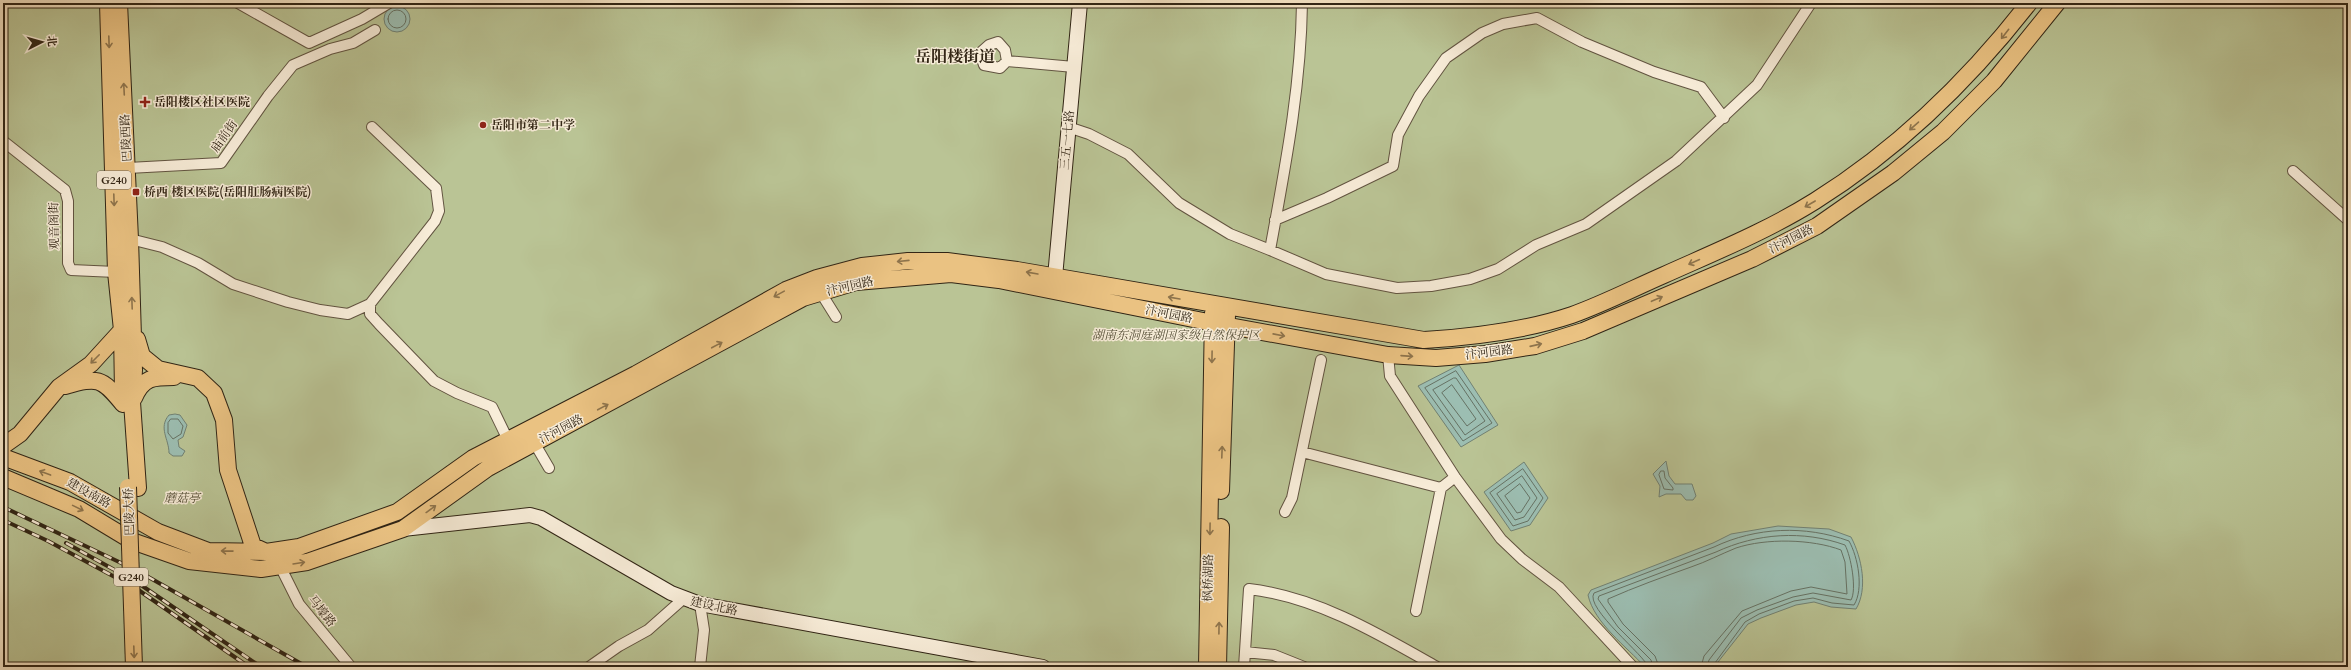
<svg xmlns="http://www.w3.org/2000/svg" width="2351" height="670" font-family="Cardo,'Noto Serif SC',serif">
  <rect width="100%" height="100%" fill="#f4e3c4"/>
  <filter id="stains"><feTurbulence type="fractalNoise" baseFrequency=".005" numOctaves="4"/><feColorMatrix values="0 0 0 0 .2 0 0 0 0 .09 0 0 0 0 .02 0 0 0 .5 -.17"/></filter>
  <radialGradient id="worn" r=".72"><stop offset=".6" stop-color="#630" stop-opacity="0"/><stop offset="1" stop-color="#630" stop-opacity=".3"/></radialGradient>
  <!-- green -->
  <path fill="#bac495" stroke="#767455" d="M 3,3 L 2348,3 L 2348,667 L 3,667 Z"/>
  <!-- water -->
  <path fill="#9cbeb2" stroke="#718173" d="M384 19a13 13 0 1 1 26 0a13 13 0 1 1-26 0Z
    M 1459,365 L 1498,425 L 1461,447 L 1418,386 Z
    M 175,414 L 180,415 L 187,425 L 183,437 L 178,440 L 179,447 L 185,451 L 182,456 L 173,456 L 169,453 C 169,439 158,428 169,415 Z
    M 1666,461 L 1669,476 L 1675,484 L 1692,484 L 1696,496 L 1693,500 L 1686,500 L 1681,494 L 1666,494 L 1659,497 L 1660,486 L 1653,474 Z
    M 1524,462 L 1548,498 L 1530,525 L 1511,531 L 1484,492 Z
    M 1778,526 L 1829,529 L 1851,537 C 1862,558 1868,589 1856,609 L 1831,607 L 1814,602 L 1796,605 L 1761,618 L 1748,624 L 1714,667 L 1645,667 C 1627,647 1594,623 1588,595 L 1591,590 L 1713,543 L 1731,534 Z"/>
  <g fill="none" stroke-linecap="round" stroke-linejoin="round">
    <!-- shore -->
    <path stroke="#667264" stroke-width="1" d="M388 19a9 9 0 1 1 18 0a9 9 0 1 1-18 0Z
      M 1456,371 L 1492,423 L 1463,441 L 1425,388 Z
      M 1454,378 L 1456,378 L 1485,421 L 1465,435 L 1433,390 Z
      M 1452,385 L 1476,419 L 1467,426 L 1442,393 Z
      M 171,419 L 178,419 L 183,426 L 181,434 L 173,439 L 168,433 L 168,423 Z
      M 1523,469 L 1543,498 L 1528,521 L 1513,526 L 1490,493 Z
      M 1661,471 L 1664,471 L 1665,478 L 1673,488 L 1673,490 L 1664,489 L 1659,475 Z
      M 1522,476 L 1537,498 L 1524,517 L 1515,520 L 1497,494 Z
      M 1520,484 L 1530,498 L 1521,512 L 1517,513 L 1505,496 Z
      M 1648,667 C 1647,657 1584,608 1594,593 L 1714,547 C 1756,527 1805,525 1849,541 C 1858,557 1864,589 1854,605 L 1832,603 L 1813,598 L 1794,601 L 1759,614 L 1745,622 L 1712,667
      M 1653,667 L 1651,660 L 1618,627 L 1598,599 L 1599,596 L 1716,552 C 1757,533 1803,530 1845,545 C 1851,556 1857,590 1851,600 L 1813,593 L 1793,597 L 1757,610 L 1741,618 L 1709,660 L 1707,667
      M 1659,667 L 1655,656 L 1623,624 L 1608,602 L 1608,599 C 1635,587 1663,577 1691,567 C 1706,562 1721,554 1736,548 C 1766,538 1812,539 1841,550 L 1845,562 L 1847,594 L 1811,587 L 1791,591 L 1742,611 L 1704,656 L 1701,667"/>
    <defs>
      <path id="street" d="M 238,3 L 309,43 L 362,19 L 389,3
        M 1007,61 L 1005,50 L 998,42 L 989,45 L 980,53 L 984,65 L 1000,68 L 1007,61 L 1074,67
        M 1068,127 L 1089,134 L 1128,154 L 1179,203 L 1230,234 L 1270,250 C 1285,168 1301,87 1302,3
        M 3,141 L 65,190 L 68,201 L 68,263 L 71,270 L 116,272
        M 128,168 L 221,163 L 268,96 L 293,65 L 330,49 L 353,43 L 375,30
        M 2293,171 L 2348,220
        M 1275,220 L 1327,198 L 1393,166 L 1398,135 L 1419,96 L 1446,58 L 1482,33 L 1503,24 L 1537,18 L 1582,42 L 1654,72 L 1701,87 L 1724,118
        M 130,239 L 162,247 L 198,263 L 233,284 L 288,302 L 320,310 L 348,314 L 370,304 L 370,314 L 379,324 L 434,381 L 457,393 L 492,407 L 508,440
        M 1270,250 L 1326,274 L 1397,288 L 1431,286 L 1470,279 L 1498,269 L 1536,245 L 1586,224 L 1676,161 L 1757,85 L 1811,3
        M 821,293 L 836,317
        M 370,304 L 435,221 L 439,211 L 436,188 L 372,127
        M 1388,355 L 1390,376 L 1455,477 L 1501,539 L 1522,559 L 1559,587 L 1633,667
        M 535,444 L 549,468
        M 1302,452 L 1441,488 L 1455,477
        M 1285,512 L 1292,498 L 1321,360
        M 280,566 L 299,604 L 351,667
        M 1416,611 L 1441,488
        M 1245,652 L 1274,655 L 1304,667
        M 589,667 L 619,646 L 648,630 L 683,599
        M 700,667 L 704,630 L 700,604
        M 1244,667 L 1249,589 C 1317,597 1379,634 1437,667"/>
      <path id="secondary" d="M 1055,277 L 1080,3
        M 403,529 L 530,515 L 541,518 L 671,593 L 700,604 L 1043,667"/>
      <path id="primary" d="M 108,3 L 116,272 L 122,330 L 123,393
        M 119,3 L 130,239 L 134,370 L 132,402 L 138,488
        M 137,339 L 142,356 L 158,369 L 198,378 L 214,393 L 224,420 L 228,470 L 253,546 L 266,552
        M 65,386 C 98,377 101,377 123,404
        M 134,398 C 143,377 153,377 174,377
        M 3,446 L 20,434 L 59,387 L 91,364 L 122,330
        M 3,457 L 70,482 L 158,532 L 208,551 L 266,552 L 299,547 L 397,512 L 473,458 L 636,374 L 786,290 L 817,278 L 862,266 L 908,261 L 947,261 L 1017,270 L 1424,340 C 1475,337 1524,331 1572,315 C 1603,304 1634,288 1664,275 C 1715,252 1767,231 1815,201 C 1898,149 1969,80 2029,3
        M 3,477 L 79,509 L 132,541 L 189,561 L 261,569 L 307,562 L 403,529 L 488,468 L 803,298 L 856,282 L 951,274 L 999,280 L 1213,323 L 1388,355 L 1436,358 L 1485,354 L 1535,346 L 1583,331 L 1752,259 L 1817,226 L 1893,173 L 1943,132 L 1994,81 L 2057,3
        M 1221,491 L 1227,315
        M 1207,667 L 1213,313
        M 1218,667 L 1221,527"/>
    </defs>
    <!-- street casing -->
    <use href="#street" stroke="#625441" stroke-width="12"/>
    <!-- secondary casing -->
    <use href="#secondary" stroke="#312515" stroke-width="16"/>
    <!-- primary casing -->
    <use href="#primary" stroke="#312515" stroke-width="18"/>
    <!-- street -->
    <use href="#street" stroke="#f8edd9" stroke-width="10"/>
    <!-- secondary -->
    <use href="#secondary" stroke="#f8edd9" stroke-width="14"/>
    <!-- primary -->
    <use href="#primary" stroke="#eac282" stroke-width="16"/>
    <defs>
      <path id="rail" d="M 3,507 L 136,570 L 307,667
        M 3,520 L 48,541 L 137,589 L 249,667
        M 66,543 L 138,583 L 261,667"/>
    </defs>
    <!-- rail casing -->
    <use href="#rail" stroke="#312515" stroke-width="4"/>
    <!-- rail -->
    <use href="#rail" stroke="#f8edd9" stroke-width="2.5" stroke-dasharray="8" stroke-linecap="butt"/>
    <defs>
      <path id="primary-bridge" d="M 128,487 L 134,667"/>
    </defs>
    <!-- primary-bridge casing -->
    <use href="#primary-bridge" stroke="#312515" stroke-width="18" stroke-linecap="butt"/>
    <!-- primary-bridge -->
    <use href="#primary-bridge" stroke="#eac282" stroke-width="16"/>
  </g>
  <!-- one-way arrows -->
  <defs><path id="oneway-shaft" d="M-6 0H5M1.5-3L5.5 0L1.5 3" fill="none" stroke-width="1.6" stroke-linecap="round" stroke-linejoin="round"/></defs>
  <g stroke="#8e744c">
    <use href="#oneway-shaft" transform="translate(2005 34) rotate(128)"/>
    <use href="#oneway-shaft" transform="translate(109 42) rotate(88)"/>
    <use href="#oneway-shaft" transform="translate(124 89) rotate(-93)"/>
    <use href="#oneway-shaft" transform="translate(1914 126) rotate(139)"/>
    <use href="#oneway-shaft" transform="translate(114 200) rotate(88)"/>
    <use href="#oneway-shaft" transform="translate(1810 204) rotate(150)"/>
    <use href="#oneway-shaft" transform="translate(903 261) rotate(174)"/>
    <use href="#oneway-shaft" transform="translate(1694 262) rotate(156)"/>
    <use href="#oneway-shaft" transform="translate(1032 273) rotate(-170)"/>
    <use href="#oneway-shaft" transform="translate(779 294) rotate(151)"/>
    <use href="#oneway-shaft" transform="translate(1174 298) rotate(-170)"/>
    <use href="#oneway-shaft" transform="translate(1657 299) rotate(-23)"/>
    <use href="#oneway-shaft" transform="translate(132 303) rotate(-92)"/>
    <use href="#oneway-shaft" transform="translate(1279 335) rotate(11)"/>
    <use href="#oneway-shaft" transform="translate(717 345) rotate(-28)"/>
    <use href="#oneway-shaft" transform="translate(1536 345) rotate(-13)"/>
    <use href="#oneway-shaft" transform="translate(1407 356) rotate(4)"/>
    <use href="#oneway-shaft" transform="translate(1212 357) rotate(91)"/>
    <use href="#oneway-shaft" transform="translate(95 359) rotate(135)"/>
    <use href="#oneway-shaft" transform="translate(603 407) rotate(-28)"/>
    <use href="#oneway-shaft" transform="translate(1222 452) rotate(-88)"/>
    <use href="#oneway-shaft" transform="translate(45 473) rotate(-160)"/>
    <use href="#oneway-shaft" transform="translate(78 508) rotate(26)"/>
    <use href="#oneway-shaft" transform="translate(431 509) rotate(-36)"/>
    <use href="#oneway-shaft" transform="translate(1210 529) rotate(91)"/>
    <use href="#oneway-shaft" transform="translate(227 551) rotate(-179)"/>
    <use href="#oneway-shaft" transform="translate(299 563) rotate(-9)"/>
    <use href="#oneway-shaft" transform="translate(1219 628) rotate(-89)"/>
    <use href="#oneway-shaft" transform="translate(134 652) rotate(88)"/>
  </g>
  <!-- markers -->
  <g fill="#8f2418" stroke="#f8edd9" stroke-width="1.5">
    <path d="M143 96h4v4h4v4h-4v4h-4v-4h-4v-4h4z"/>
    <circle cx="483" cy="125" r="4"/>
    <rect x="132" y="188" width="8" height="8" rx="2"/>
  </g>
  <g text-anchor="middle" stroke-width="3" stroke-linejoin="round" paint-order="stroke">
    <!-- shield labels -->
    <g fill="#f8edd9" stroke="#6d6150" stroke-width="1">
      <rect x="97" y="171" width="34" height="18" rx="3"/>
      <rect x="114" y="568" width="34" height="18" rx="3"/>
    </g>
    <g font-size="11" font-weight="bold" fill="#312515">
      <text x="114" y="184">G240</text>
      <text x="131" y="581">G240</text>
    </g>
    <!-- poi labels -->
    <g font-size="12" font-weight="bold" fill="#312515" stroke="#f8edd9" text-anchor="start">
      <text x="154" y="106">岳阳楼区社区医院</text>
      <text x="491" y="129">岳阳市第二中学</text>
      <text x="144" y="196">桥西 楼区医院(岳阳肛肠病医院)</text>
    </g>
    <!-- street labels -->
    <g font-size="12" fill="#312515" stroke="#f8edd9">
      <text transform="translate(224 136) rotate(-54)" y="4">庙前街</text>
      <text transform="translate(126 138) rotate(-93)" y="4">巴陵西路</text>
      <text transform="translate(1067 140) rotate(-85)" y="4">三五一七路</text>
      <text transform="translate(54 226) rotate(-91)" y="4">观音阁街</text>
      <text transform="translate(1791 239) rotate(-27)" y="4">汴河园路</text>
      <text transform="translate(850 286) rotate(-13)" y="4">汴河园路</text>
      <text transform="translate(1169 314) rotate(11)" y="4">汴河园路</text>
      <text transform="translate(1489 352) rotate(-7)" y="4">汴河园路</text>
      <text transform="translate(561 429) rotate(-28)" y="4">汴河园路</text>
      <text transform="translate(89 493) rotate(29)" y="4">建设南路</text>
      <text transform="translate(129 512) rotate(-92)" y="4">巴陵大桥</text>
      <text transform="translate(1208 578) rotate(-89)" y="4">枫桥湖路</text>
      <text transform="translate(714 606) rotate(12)" y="4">建设北路</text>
      <text transform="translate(322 611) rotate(51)" y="4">马壕路</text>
    </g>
    <!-- park labels -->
    <g font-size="12" font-style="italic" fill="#534d35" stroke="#f8edd9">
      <text x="1176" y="339">湖南东洞庭湖国家级自然保护区</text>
      <text x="182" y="502">蘑菇亭</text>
    </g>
    <!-- district labels -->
    <g font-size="16" font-weight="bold" fill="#312515" stroke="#f8edd9">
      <text x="955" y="62">岳阳楼街道</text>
    </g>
  </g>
  <!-- margin -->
  <rect width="2351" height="670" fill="none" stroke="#f4e3c4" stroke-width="16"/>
  <rect x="4" y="4" width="2343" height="662" fill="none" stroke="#312515" stroke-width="2"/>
  <rect x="8" y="8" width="2335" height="654" fill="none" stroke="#312515"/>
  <!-- north arrow -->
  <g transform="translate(42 42) rotate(84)" stroke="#f8edd9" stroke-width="3" paint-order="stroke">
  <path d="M0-3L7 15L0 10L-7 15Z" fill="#312515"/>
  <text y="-6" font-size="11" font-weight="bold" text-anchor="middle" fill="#312515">北</text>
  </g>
  <rect width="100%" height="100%" filter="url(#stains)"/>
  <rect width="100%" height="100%" fill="url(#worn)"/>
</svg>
